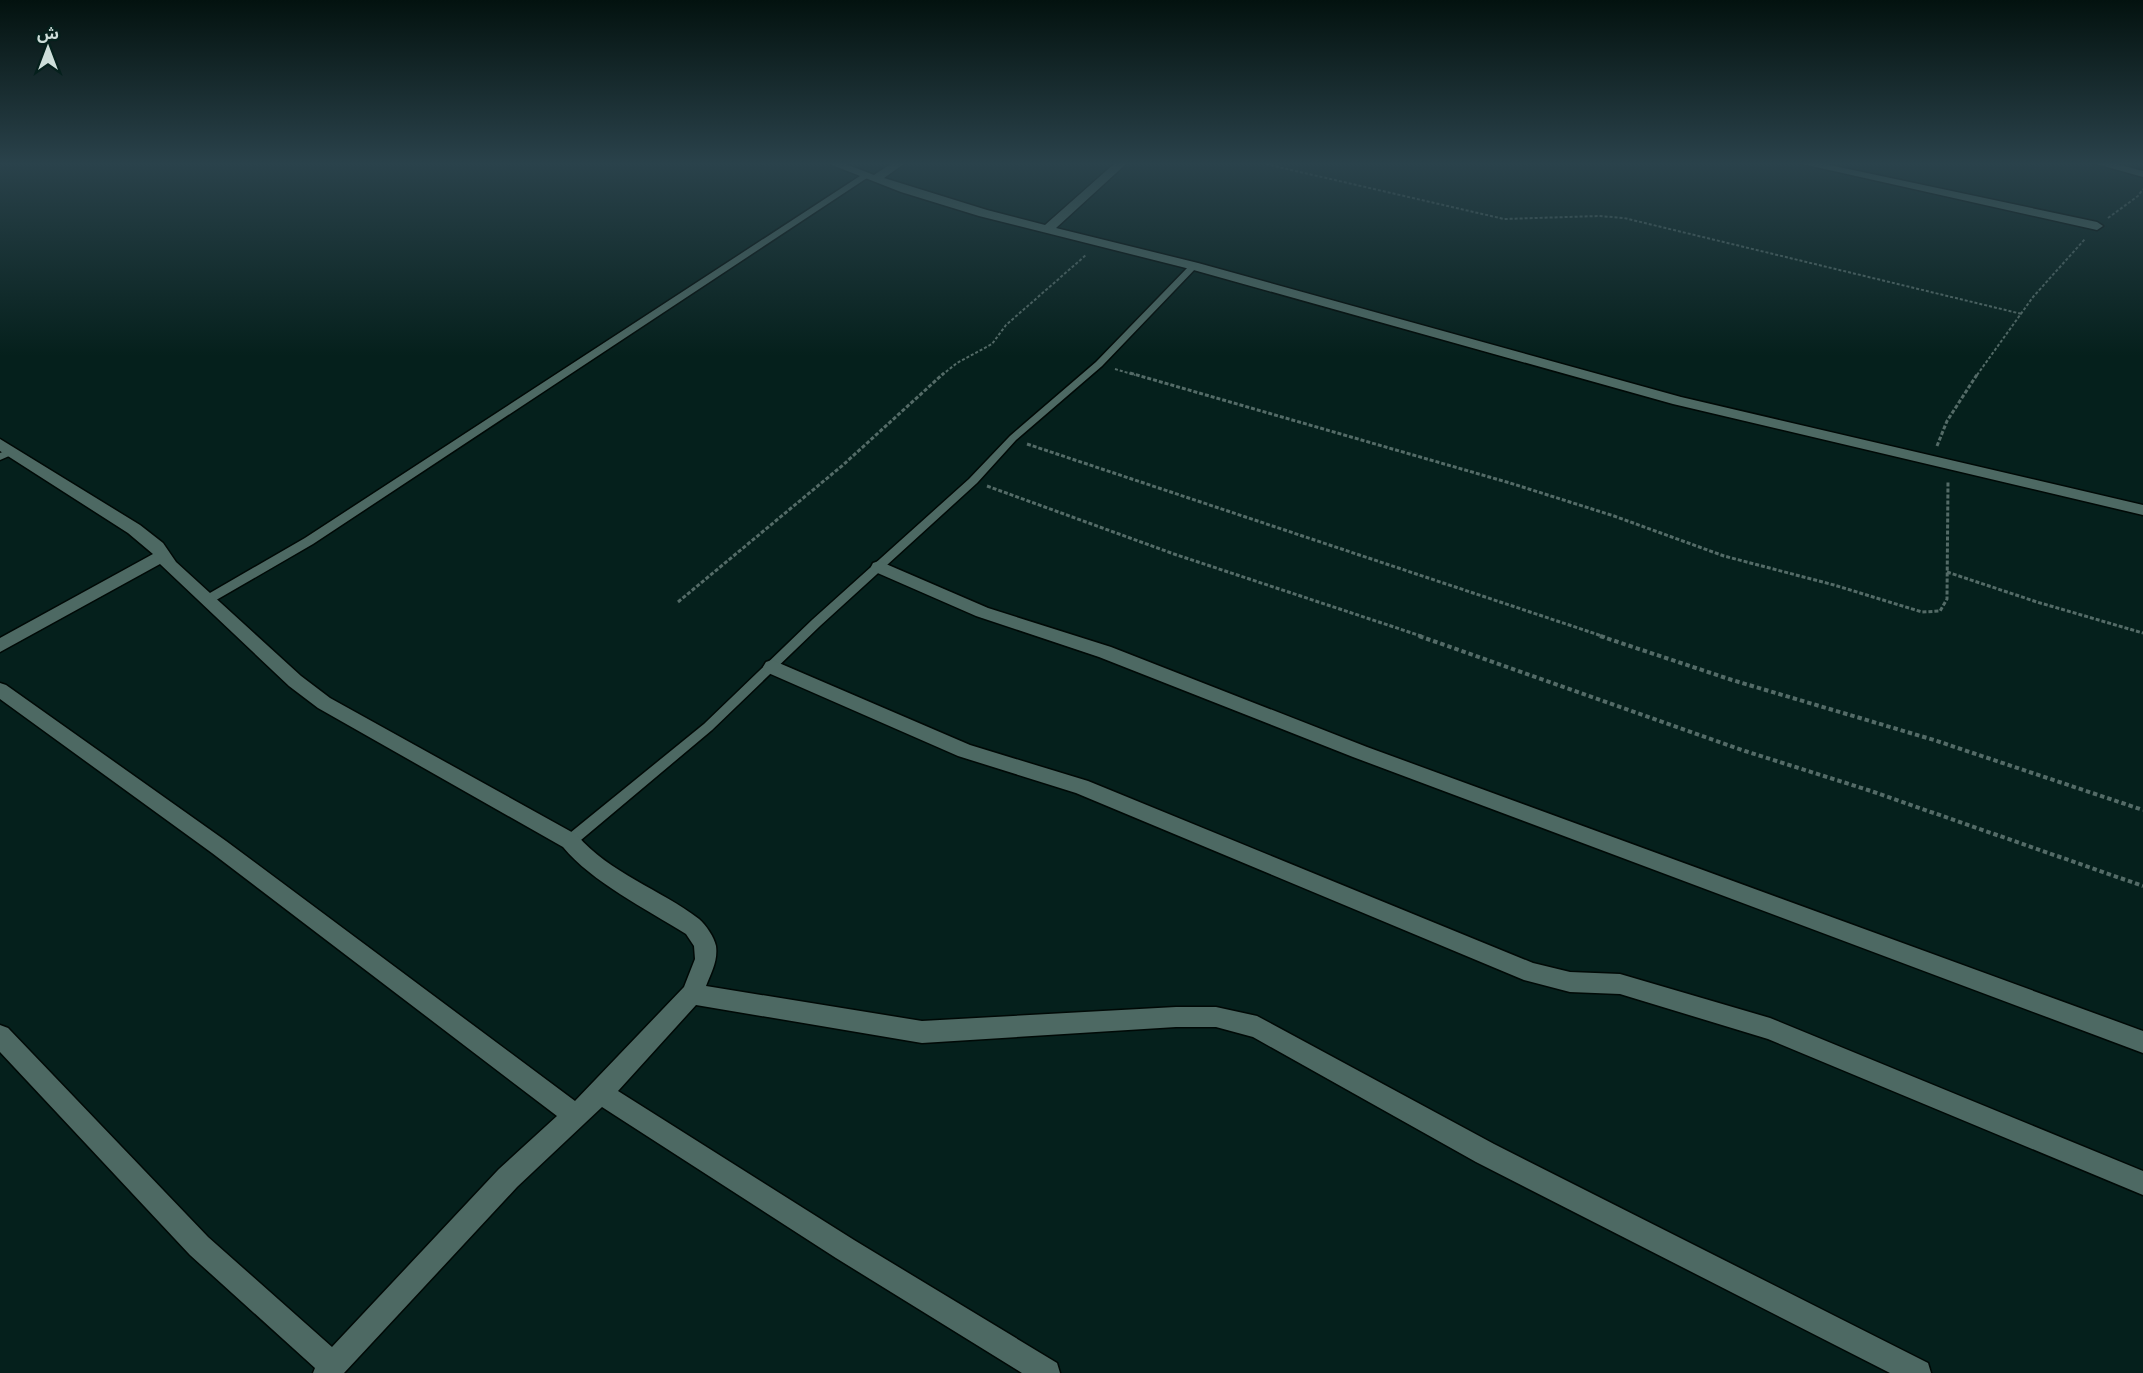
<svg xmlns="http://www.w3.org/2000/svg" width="2143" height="1373" font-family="'Varela Round','Noto Sans Arabic',sans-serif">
  <rect width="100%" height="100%" fill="#05201c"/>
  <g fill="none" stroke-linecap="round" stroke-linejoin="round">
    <defs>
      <path id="lane" d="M 863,174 L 870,176 L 313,544 L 211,603 L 203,603 L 201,600 L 203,597 L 305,538 Z
        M 1191,264 L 1198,266 L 1102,366 L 1016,440 L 977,483 L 820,626 L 712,730 L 575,845 L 570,847 L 565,845 L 563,841 L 565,837 L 704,724 L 812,620 L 969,479 L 1010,436 L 1096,362 Z
        M 12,448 L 17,451 L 16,453 L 0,460 L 0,453 Z"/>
      <path id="street" d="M 827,163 L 843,163 L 874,175 L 892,163 L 905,163 L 884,178 L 987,210 L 1045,225 L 1115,163 L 1127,163 L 1056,228 L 1198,263 L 1681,397 L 2143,505 L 2143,515 L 1673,404 L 1190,269 L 979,216 L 901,192 Z
        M 1798,163 L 1820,163 L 2097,222 L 2103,226 L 2097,230 Z
        M 2093,163 L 2113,163 L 2143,171 L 2143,177 Z
        M 0,439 L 140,525 L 163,543 L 176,562 L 301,676 L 330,698 L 577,835 C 609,873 660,889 699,919 C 706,925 714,937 716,946 C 718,961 711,973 706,986 L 922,1021 L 1176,1007 L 1216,1007 L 1257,1016 L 1494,1144 L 1928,1363 L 1931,1373 L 1890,1373 L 1476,1162 L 1253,1037 L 1216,1027 L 1176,1027 L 922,1043 L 696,1005 L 618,1091 L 854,1240 L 1057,1363 L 1060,1373 L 1022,1373 L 836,1258 L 602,1107 L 517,1187 L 344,1373 L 313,1373 L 315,1368 L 190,1255 L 0,1052 L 0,1025 L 8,1028 L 208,1237 L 332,1347 L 499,1169 L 557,1116 L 212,853 L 0,699 L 0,683 L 6,685 L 226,841 L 575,1101 L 684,987 L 695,959 L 694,946 L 686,934 C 646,909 592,882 563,847 L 318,708 L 289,686 L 160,564 L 0,652 L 0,638 L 153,554 L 128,533 L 0,451 Z
        M 879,561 L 988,608 L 1111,647 L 1367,747 L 2143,1031 L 2143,1053 L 1353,757 L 1099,657 L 976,616 L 873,571 L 871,567 L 873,563 Z
        M 772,660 L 970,745 L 1088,781 L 1533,963 L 1570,972 L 1620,974 L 1770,1018 L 2143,1171 L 2143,1195 L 1768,1039 L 1620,994 L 1570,992 L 1524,980 L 1076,793 L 958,756 L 766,672 L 763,667 L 766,662 Z"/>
    </defs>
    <!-- lane casing -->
    <use href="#lane" stroke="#000906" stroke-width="3"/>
    <!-- street casing -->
    <use href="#street" stroke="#000906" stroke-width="3"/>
    <!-- path-far2 -->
    <path stroke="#546b67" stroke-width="2" stroke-dasharray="3 2" stroke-linecap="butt" d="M 1261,163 L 1504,219 L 1599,216 L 1624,218 L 2022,314
      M 2108,218 L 2138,196 L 2143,189
      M 1115,369 L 1135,375
      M 942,375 L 957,363 L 992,344 L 1006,325 L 1086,255
      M 1977,375 L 2033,297 L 2085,239"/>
    <!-- path-far1 -->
    <path stroke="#546b67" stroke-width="3" stroke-dasharray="4 2" stroke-linecap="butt" d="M 1130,373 L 1510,483 L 1614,516 L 1724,556 L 1834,585 L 1922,612 L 1940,611 L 1947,599 L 1948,481
      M 1027,444 L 1605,637
      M 1937,446 L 1947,421 L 1978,373
      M 987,486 L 1174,554 L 1424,637
      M 1947,572 L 2037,602 L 2143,633
      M 678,602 L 843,465 L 944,373"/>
    <!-- path -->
    <path stroke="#546b67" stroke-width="4" stroke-dasharray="4.5 3" stroke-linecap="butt" d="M 1419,636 L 1745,751 L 1868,790 L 2143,886
      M 1600,636 L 1732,680 L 1934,740 L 2143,810"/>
    <!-- lane -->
    <use href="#lane" fill="#4d6963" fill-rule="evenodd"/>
    <!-- street -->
    <use href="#street" fill="#4d6963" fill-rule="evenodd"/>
  </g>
  <!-- sky -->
  <linearGradient id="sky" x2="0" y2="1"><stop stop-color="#03120f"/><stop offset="0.46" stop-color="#2a424b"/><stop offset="1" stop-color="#2a424b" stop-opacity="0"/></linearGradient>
  <rect width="2143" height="356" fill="url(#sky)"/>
  <!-- north arrow -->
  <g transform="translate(48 48)" stroke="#05201c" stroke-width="4.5" paint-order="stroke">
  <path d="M0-4.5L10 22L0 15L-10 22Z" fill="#cededa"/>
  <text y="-9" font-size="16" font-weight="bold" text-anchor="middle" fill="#cededa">ش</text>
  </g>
</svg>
